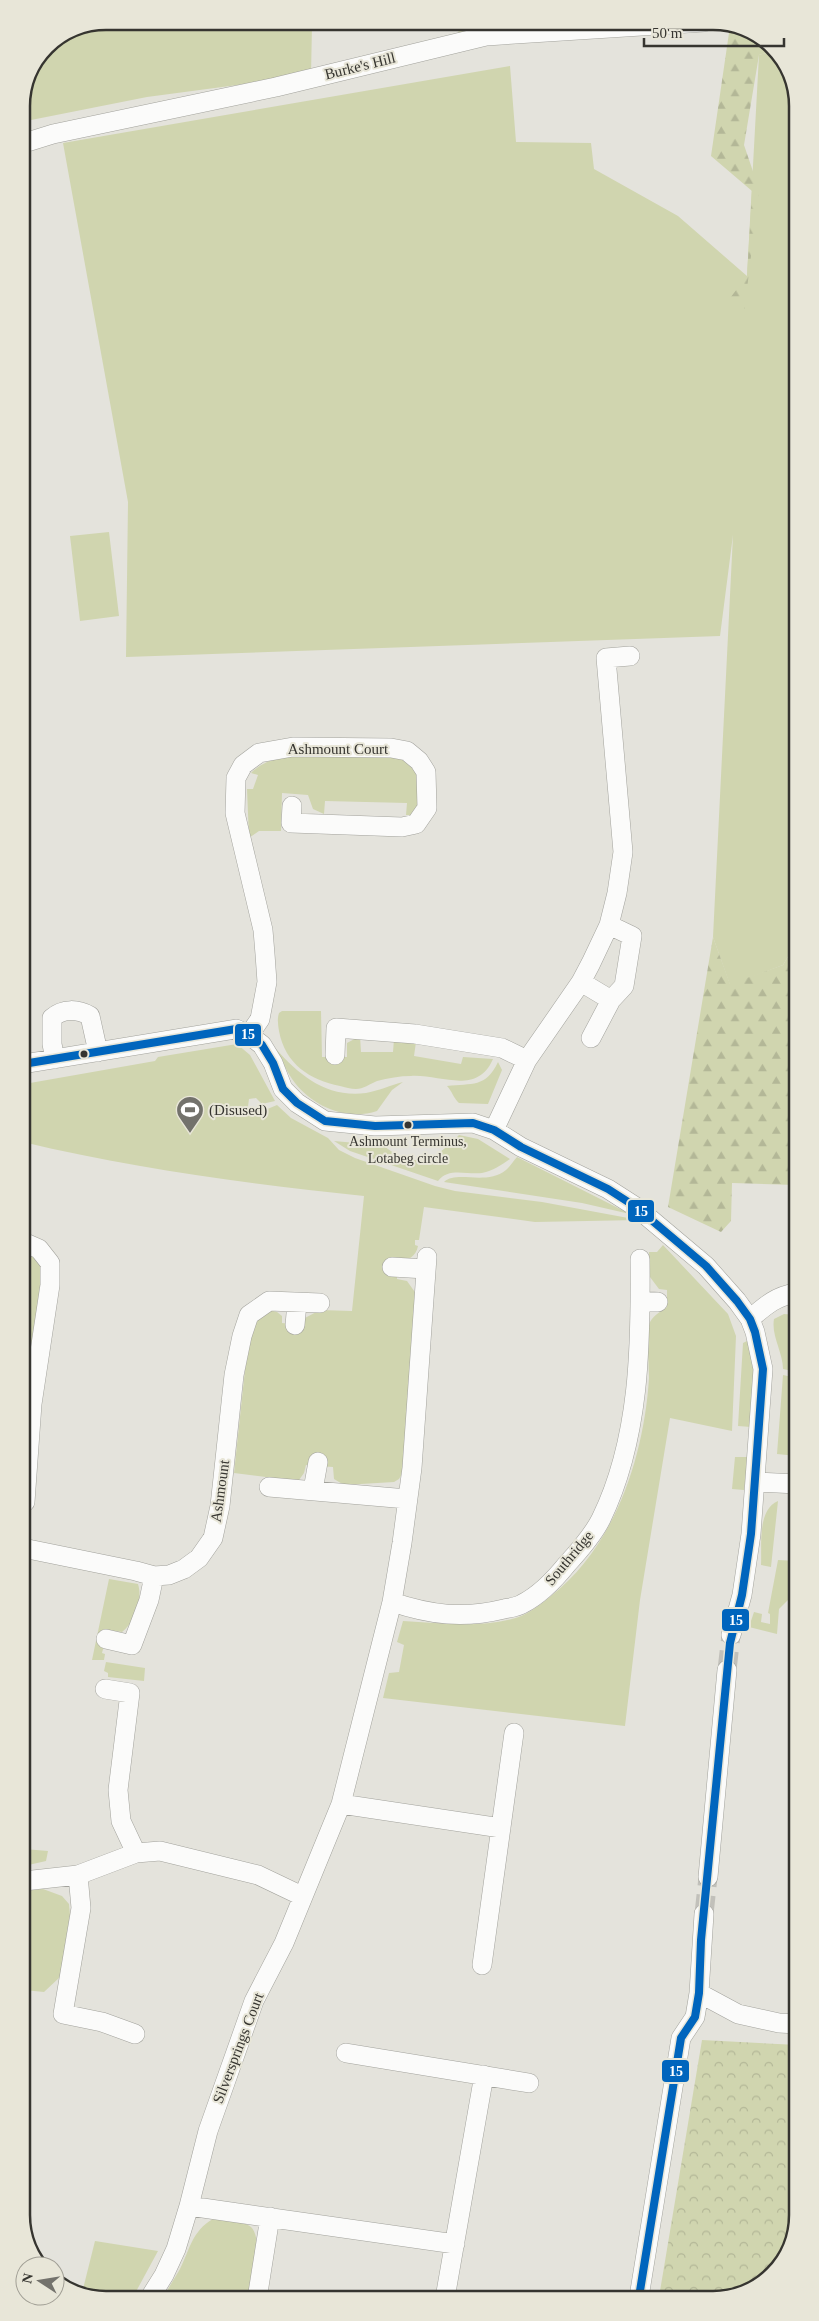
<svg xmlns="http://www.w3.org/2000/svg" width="819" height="2321" font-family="'Times New Roman',serif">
  <defs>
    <pattern id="forest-firs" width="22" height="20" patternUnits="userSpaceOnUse" patternTransform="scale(1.25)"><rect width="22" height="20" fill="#d0d5af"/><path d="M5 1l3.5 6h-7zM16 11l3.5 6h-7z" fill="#b3b797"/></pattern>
    <pattern id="park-crowns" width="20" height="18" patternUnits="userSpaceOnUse" patternTransform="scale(1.25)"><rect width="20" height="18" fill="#d0d5af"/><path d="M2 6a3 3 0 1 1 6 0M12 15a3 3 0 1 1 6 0" fill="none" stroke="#b3b797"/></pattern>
  </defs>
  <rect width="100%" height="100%" fill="#e4e3dc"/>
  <!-- green -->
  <path fill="#d0d5af" d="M 547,23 L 458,39 L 459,24 Z
    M 312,25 L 311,75 L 147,97 L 21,122 L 21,101 L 46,46 L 74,28 Z
    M 773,51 L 795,84 L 796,943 L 783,965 L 730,985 L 713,937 L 733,535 L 720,636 L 126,657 L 128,502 L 63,143 L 510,66 L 516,142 L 591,143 L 594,169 L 678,216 L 747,276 L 759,55 Z
    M 109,532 L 119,616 L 80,621 L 70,536 Z
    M 325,754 L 402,757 L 418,771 L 419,805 L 412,815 L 406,815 L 407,803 L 325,801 L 324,814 L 313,809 L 308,795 L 282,793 L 281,831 L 259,831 L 249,838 L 247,789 L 253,789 L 258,775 L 251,773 C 271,753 300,756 325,754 Z
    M 282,1011 L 321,1011 L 322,1057 L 347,1057 L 347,1043 L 360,1036 L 361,1052 L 393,1052 L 394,1039 L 416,1042 L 414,1056 L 461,1064 L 463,1057 L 493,1059 C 477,1096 440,1074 411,1076 C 400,1076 388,1078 377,1081 C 370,1084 363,1089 356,1089 C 351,1089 345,1087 340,1086 C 310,1080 285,1064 279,1031 C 278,1025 277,1019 279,1013 Z
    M 237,1044 L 250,1055 L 275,1101 L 262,1104 L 256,1098 L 249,1099 L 247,1114 L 254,1115 L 259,1110 L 265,1110 L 277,1105 L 291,1118 L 328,1138 L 339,1150 L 355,1158 L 435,1186 L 455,1191 L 542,1202 L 639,1220 L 535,1222 L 424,1207 L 419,1240 L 415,1240 L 415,1245 L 418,1246 C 416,1257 408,1260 398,1262 L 397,1279 L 407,1281 L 417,1295 L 404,1470 L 399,1479 L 394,1482 L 344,1485 L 334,1479 L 333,1467 L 306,1465 L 304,1473 L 299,1480 L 293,1483 L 274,1478 L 234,1473 L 247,1351 L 256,1320 L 269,1310 L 277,1312 L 282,1316 L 282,1323 L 302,1325 L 303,1319 L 320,1310 L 352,1311 L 364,1196 C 250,1184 135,1169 23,1142 L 23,1079 L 30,1083 L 155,1061 L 158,1057 Z
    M 276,1049 C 300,1076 327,1098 366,1093 C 378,1091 391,1085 403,1082 L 392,1090 L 377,1111 C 347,1121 314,1107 295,1083 C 287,1073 282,1060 276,1049 Z
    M 498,1062 L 502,1070 L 488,1104 L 459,1103 C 454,1099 452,1091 447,1086 C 472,1083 486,1088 498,1062 Z
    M 459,1135 L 478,1139 L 510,1159 C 501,1165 493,1171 482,1173 C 467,1175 448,1167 438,1181 L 350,1151 L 334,1141 L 356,1143 L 379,1141 L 384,1143 L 383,1145 C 413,1170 434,1162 459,1135 Z
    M 517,1157 L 630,1214 L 582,1203 L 444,1182 C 457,1170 486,1186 506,1170 C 510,1167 513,1161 517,1157 Z
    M 663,1245 L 728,1314 L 736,1336 L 732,1431 L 670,1418 L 640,1600 L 625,1726 L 383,1698 L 389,1673 L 399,1672 L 404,1645 L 397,1642 L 403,1621 C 439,1623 477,1628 512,1619 C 526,1616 540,1605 551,1596 C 615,1546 644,1457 649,1378 C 649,1366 646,1331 650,1322 C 654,1315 661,1311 667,1307 L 667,1290 L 659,1289 L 650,1277 L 649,1252 L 657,1252 Z
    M 23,1249 L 34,1253 L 43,1268 L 43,1278 L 26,1377 L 23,1408 Z
    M 784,1314 L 796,1315 L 797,1372 L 783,1369 C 783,1352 771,1336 774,1319 Z
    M 747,1341 L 754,1362 L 751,1427 L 738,1426 L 743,1343 Z
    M 783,1375 L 797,1378 L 797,1456 L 777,1454 Z
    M 735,1457 L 748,1457 L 744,1490 L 732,1489 Z
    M 778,1501 L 771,1567 L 761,1565 C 762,1545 757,1510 778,1501 Z
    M 778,1560 L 797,1561 L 797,1591 L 779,1609 L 777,1634 L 749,1627 L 754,1612 L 762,1614 L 761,1622 L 770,1624 L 770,1614 L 768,1613 Z
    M 109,1579 L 138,1584 C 143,1600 135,1622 122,1632 L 108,1630 L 102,1653 L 105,1654 L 104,1660 L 92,1660 Z
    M 106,1662 L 145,1668 L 144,1681 L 108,1677 L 108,1673 L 104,1671 Z
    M 24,1849 L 48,1851 L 46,1861 L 24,1866 Z
    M 43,1889 L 62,1896 L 69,1904 L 70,1915 L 60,1977 L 44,1992 L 24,1990 L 24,1891 Z
    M 213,2219 C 223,2220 243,2220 251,2227 C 264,2240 252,2282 249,2299 L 162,2299 C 168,2289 174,2279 180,2269 C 190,2249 192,2231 213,2219 Z
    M 95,2241 L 158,2251 L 132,2299 L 100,2300 L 82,2293 Z"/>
  <!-- forest -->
  <path fill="url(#forest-firs)" d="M 730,26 L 765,39 L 773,51 L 759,55 L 744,145 L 759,189 L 744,314 L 727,302 L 747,276 L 752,191 L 711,156 Z
    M 713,937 L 730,984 L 783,965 L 796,943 L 796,1185 L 732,1183 L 731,1221 L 721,1232 L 668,1207 Z"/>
  <!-- park -->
  <path fill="url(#park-crowns)" d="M 702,2040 L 798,2045 L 798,2215 L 780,2267 L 735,2297 L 659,2297 Z"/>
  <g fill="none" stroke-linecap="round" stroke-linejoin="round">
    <!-- street-tunnel -->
    <path stroke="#c1c0ba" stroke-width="19" stroke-dasharray="19 9" stroke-linecap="butt" d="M 727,1670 L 731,1635
      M 704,1914 L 708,1877"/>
    <defs>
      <path id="street" d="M 21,144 L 53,134 L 276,87 L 486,36 L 704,22
        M 581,982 L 611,1000 L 624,986 L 632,936 L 609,925
        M 249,1035 L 260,1019 L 267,982 L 265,954 L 263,930 L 235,813 L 236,778 L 243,765 L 259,753 L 293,747 L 391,748 L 407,751 L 419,761 L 426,772 L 427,808 L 416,824 L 402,827 L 291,823 L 292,806
        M 591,1038 L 611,1000
        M 335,1055 L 336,1028 L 415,1034 L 502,1048 L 527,1060
        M 55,1059 L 52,1044 L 52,1018 C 63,1008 78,1009 90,1016 L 98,1052
        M 23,1064 L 236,1029 L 249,1035 L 262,1045 L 273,1063 L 283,1089 L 297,1103 L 325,1121 L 375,1126 L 473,1123 L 494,1130 L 521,1147 L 608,1189 L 636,1207 L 706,1266 L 737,1301 L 750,1319 L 755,1332 L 763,1369 L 751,1534 L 742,1595 L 731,1635
        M 494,1130 L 527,1060 L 581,982 L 591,963 L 609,925 L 617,893 L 623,852 L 606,658 L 630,656
        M 23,1242 L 39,1249 L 50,1263 L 50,1285 L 32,1404 L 25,1502
        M 392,1267 L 426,1269
        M 640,1301 L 658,1302
        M 750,1319 C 765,1306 776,1296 796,1293
        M 295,1325 L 297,1303
        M 756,1482 L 797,1484
        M 269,1487 L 407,1499
        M 313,1490 L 318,1462
        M 23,1548 L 136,1571 L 154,1576 L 169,1575 L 184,1569 L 199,1558 L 213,1538 L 220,1506 L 234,1375 L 242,1336 L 249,1315 L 269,1301 L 320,1303
        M 392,1602 C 431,1615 463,1619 504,1609 C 509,1608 517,1607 522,1604 C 540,1595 555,1579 567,1564 C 579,1551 593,1535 601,1519 C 640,1439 641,1345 640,1259
        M 106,1639 L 132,1645 L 149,1600 L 154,1576
        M 105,1689 L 130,1693 L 118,1790 L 121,1821 L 136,1853
        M 341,1804 L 501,1828
        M 78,1875 L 81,1908 L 63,2014 L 102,2022 L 135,2034
        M 708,1877 L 727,1670
        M 24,1881 L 78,1875 L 136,1853 L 160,1851 L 258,1875 L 302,1896
        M 482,1965 L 514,1733
        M 699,1993 L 738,2014 L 779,2023 L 797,2024
        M 346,2053 L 529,2083
        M 189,2206 L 455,2244
        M 639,2297 L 681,2038 L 695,2017 L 699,1993 L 704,1914
        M 445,2298 L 484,2075
        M 149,2299 L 164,2275 L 176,2249 L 189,2206 L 208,2131 L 254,2001 L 284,1943 L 341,1804 L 392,1602 L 402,1543 L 412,1468 L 427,1257
        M 257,2299 L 270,2217"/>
    </defs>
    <!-- street casing -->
    <use href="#street" stroke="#a2a29c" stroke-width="20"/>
    <!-- street -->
    <use href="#street" stroke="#fbfbfa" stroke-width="19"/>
    <defs>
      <path id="bus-1" d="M 23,1064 L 236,1029 L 249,1035 L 262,1045 L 273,1063 L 283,1089 L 297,1103 L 325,1121 L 375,1126 L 473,1123 L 494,1130 L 521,1147 L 608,1189 L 636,1207 L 706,1266 L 737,1301 L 750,1319 L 755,1332 L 763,1369 L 751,1534 L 742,1595 L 730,1643 L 701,1940 L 699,1993 L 695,2017 L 681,2038 L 639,2297"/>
    </defs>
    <!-- bus-1 casing -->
    <use href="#bus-1" stroke="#e8e6d8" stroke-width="11"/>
    <!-- bus-1 -->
    <use href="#bus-1" stroke="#0065bd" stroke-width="8"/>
  </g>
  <!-- icons -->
  <defs>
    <symbol id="stadium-pin" viewBox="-11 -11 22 30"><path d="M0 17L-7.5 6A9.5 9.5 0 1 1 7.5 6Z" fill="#73726c" stroke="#e8e6d8"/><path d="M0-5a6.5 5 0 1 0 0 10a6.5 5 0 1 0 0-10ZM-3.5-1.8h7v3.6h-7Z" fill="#fff"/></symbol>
  </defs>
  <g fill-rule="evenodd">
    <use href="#stadium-pin" x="174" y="1094" width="32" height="43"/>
  </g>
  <!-- markers -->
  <g fill="#363530" stroke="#e8e6d8" stroke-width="2">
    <circle cx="84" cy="1054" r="4.5"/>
    <circle cx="408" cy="1125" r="4.5"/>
  </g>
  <g text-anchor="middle" stroke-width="4" stroke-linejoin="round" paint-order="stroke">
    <!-- bus labels -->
    <g font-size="14" fill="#363530" stroke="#e8e6d8">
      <text x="408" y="1146">Ashmount Terminus,<tspan x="408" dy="17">Lotabeg circle</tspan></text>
    </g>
    <!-- street labels -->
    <g font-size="15" fill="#363530" stroke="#e8e6d8">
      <text transform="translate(360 66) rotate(-14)" y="5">Burke's Hill</text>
      <text x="338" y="754">Ashmount Court</text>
      <text transform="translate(220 1491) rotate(-82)" y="5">Ashmount</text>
      <text transform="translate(569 1558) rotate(-50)" y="5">Southridge</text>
      <text transform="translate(238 2048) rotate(-69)" y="5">Silversprings Court</text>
    </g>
    <!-- poi labels -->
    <g font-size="15" fill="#363530" stroke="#e8e6d8" text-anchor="start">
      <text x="209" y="1115">(Disused)</text>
    </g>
  </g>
  <!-- crop -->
  <path d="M0 0H819V2321H0ZM106 30H713A76 76 0 0 1 789 106V2215A76 76 0 0 1 713 2291H106A76 76 0 0 1 30 2215V106A76 76 0 0 1 106 30Z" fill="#e8e6d8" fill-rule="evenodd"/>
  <path fill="none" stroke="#363530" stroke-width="2.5" d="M106 30H713A76 76 0 0 1 789 106V2215A76 76 0 0 1 713 2291H106A76 76 0 0 1 30 2215V106A76 76 0 0 1 106 30Z"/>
  <g stroke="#e8e6d8" stroke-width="2">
    <rect x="234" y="1023" width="28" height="24" rx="5" fill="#0065bd"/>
    <rect x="627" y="1199" width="28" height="24" rx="5" fill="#0065bd"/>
    <rect x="721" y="1608" width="29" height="24" rx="5" fill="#0065bd"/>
    <rect x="661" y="2059" width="29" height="24" rx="5" fill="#0065bd"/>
  </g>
  <g font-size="14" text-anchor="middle" font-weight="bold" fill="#fff">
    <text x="248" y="1039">15</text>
    <text x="641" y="1216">15</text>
    <text x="736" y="1625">15</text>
    <text x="676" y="2076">15</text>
  </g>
  <!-- north arrow -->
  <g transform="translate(40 2281) rotate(282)"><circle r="24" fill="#e8e6d8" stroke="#a19f95"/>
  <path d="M0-4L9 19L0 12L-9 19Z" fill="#73726c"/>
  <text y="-8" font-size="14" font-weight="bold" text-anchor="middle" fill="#363530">N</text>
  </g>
  <!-- scale -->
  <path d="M644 38v8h140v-8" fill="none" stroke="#363530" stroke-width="2.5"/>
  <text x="652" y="38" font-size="15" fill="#363530" stroke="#e8e6d8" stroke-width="4" paint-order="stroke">50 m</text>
</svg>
